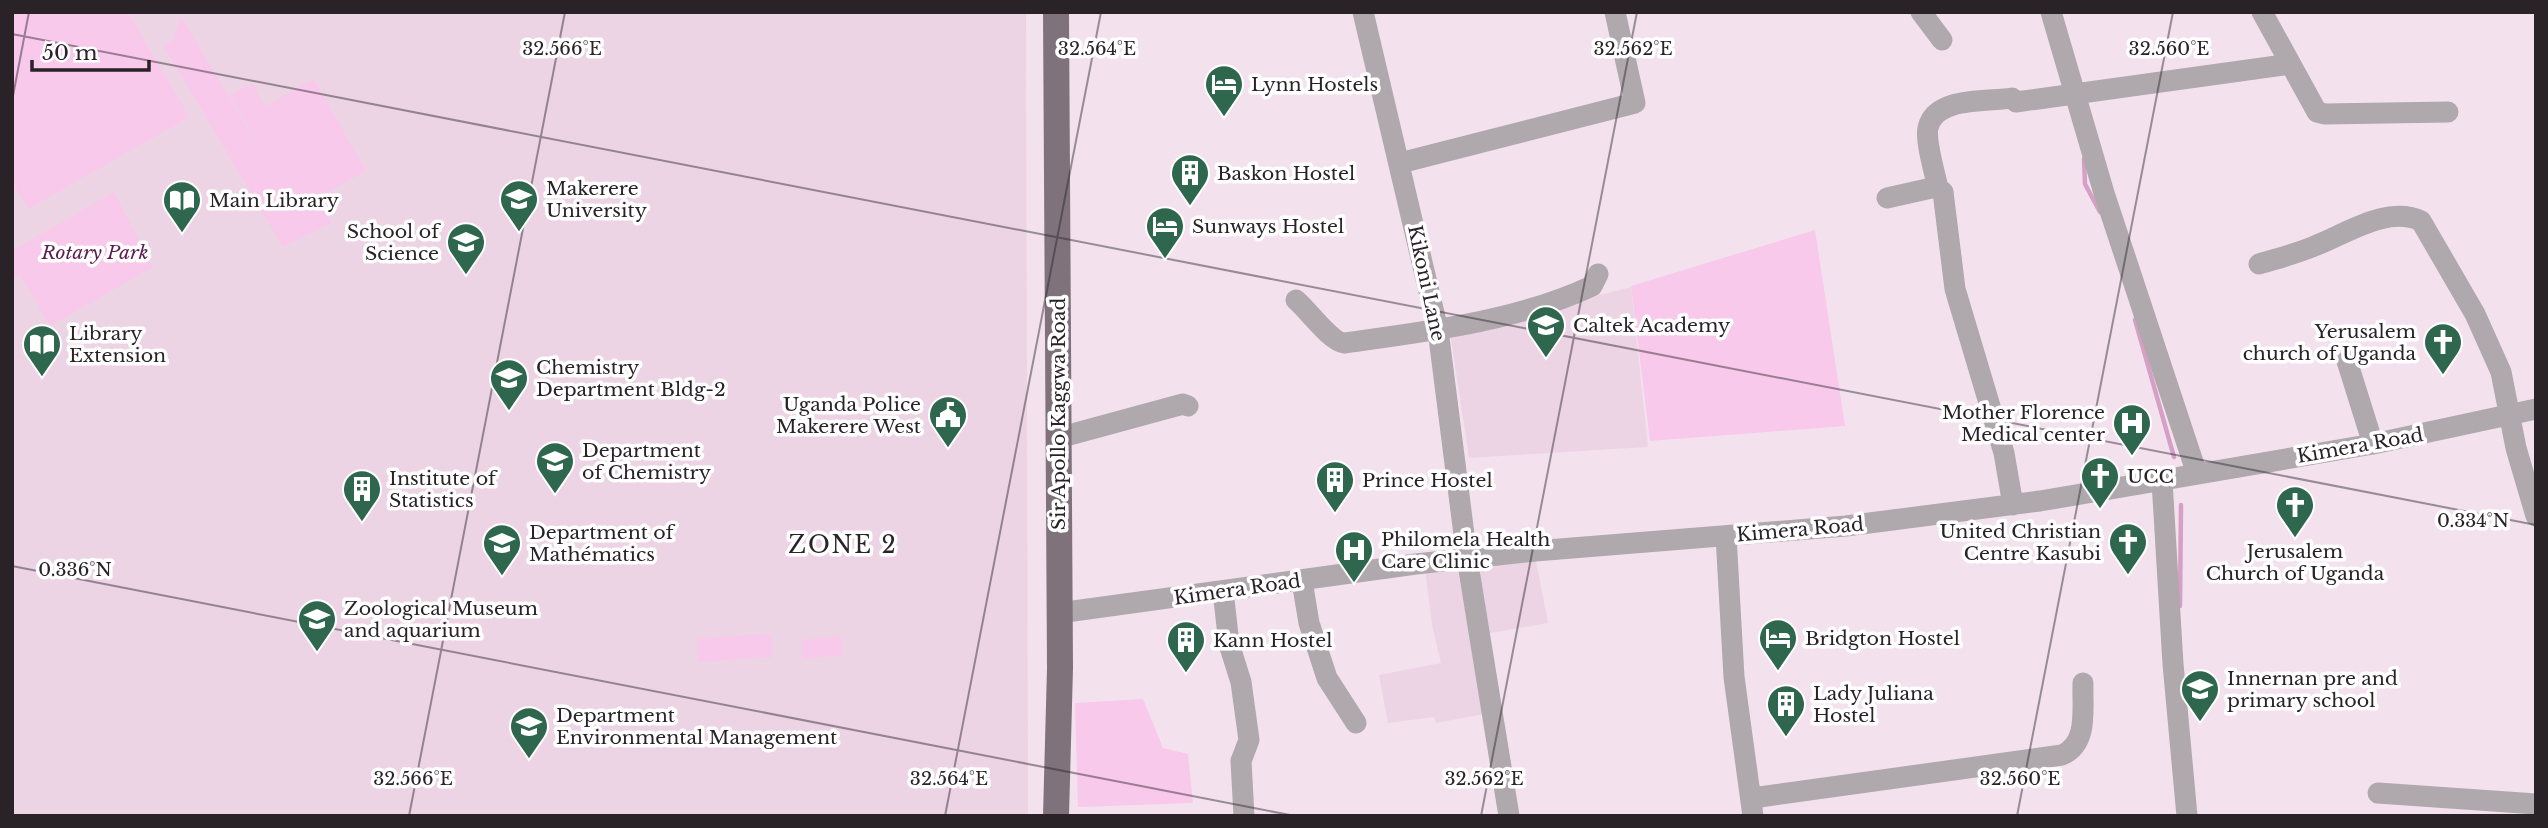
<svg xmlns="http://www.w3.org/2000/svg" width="2548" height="828" font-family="'Libre Baskerville',serif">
  <rect width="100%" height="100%" fill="#f3e2ee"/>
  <!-- built -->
  <path fill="#ecd4e4" d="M 12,12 L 1026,12 L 1028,816 L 12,816 Z
    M 1631,287 L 1648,447 L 1469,458 L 1450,333 Z
    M 1535,555 L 1548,623 L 1485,634 L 1471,562 Z
    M 1456,562 L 1485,714 L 1436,723 L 1434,717 L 1388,723 L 1379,675 L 1441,663 L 1432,625 L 1425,568 Z"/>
  <!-- green -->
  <path fill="#f9c9eb" d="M 12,12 L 128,12 L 189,117 L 28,209 L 12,181 Z
    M 181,17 L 268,162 L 230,95 L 252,83 L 265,106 L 314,79 L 366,171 L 317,198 L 331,223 L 283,247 L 163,45 L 172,42 Z
    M 114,192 L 153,267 L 50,326 L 20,275 L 12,279 L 12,251 Z
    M 1815,230 L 1845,426 L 1650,441 L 1631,286 Z
    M 771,634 L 773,657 L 699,662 L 697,638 Z
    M 841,636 L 843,655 L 803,659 L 801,640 Z
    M 1143,699 L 1163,748 L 1188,754 L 1193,803 L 1078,807 L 1075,703 Z"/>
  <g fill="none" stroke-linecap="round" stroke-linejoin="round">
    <!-- stream -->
    <path stroke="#d69fc6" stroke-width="4.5" d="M 2084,159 L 2085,184 L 2100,212
      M 2135,320 L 2174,457
      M 2180,606 L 2181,505"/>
    <!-- minor -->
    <path stroke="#afa8ad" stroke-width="21" d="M 1363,12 L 1438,330 L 1467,558 L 1509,816
      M 1921,12 L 1942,40
      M 2051,12 L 2104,193 L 2197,474
      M 2262,12 L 2317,112 L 2325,114 L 2448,112
      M 1400,163 L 1635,103 L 1615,12
      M 1938,188 C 1935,174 1925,140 1928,128 C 1935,96 1988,102 2012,98 L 2016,102 L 2290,64
      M 1887,198 L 1936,187 L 1943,192 L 1955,289 L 2004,453 L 2013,505
      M 2259,264 C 2279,258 2299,253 2317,245 C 2347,233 2389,205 2421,221 L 2475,314 L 2501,372 L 2516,448 L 2536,516
      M 1296,300 C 1308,310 1331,342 1344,343 C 1424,332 1518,321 1592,286 L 1598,274
      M 2347,361 L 2373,444
      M 1058,438 L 1183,404 L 1188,406
      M 2162,481 L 2173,664 L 2187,816
      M 1726,536 L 1734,677 L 1753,816
      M 1302,581 L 1309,623 L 1327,678 L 1356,723
      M 1223,591 L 1229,644 L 1241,682 L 1249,740 L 1241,761 L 1244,816
      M 1059,613 L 1416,564 L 1535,551 L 1846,526 L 2040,501 L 2373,444 L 2536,409
      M 2378,793 L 2536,804
      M 1752,798 L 2062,755 C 2089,743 2082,709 2083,683"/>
    <!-- major -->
    <path stroke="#7f727b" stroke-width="26" d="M 1056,12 L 1060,668 L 1056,816"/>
  </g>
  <!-- ticks -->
  <path fill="none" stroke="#292227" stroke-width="2" stroke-opacity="0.45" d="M 12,34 L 2536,525M 12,101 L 29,12M 12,566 L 1295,816M 409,816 L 565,12M 945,816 L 1101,12M 1481,816 L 1637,12M 2017,816 L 2173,12"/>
  <!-- icons -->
  <defs>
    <symbol id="hotel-pin" viewBox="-11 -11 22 30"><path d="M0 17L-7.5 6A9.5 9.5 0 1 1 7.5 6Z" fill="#2f674e" stroke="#fff"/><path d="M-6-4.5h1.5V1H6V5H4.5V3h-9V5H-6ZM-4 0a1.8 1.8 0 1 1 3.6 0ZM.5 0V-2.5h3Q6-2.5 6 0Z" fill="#fff"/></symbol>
    <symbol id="building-pin" viewBox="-11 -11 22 30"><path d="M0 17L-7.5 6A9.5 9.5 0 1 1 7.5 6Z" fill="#2f674e" stroke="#fff"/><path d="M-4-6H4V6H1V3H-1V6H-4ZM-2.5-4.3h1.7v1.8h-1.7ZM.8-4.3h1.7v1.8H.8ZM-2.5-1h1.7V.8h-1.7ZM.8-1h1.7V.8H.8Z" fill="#fff"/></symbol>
    <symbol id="university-pin" viewBox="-11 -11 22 30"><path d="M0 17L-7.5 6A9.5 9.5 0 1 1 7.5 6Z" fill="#2f674e" stroke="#fff"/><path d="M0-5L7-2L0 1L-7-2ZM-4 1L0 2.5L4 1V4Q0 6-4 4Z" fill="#fff"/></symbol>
    <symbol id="library-pin" viewBox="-11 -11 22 30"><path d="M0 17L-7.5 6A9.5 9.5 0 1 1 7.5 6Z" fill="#2f674e" stroke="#fff"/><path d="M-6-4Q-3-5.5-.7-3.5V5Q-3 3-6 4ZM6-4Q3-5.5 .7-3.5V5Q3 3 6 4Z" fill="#fff"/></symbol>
    <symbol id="school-pin" viewBox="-11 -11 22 30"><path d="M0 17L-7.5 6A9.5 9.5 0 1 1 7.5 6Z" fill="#2f674e" stroke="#fff"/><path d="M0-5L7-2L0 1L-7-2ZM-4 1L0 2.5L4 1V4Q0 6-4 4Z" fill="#fff"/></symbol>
    <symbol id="church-pin" viewBox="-11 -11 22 30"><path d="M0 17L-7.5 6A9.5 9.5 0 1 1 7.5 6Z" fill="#2f674e" stroke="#fff"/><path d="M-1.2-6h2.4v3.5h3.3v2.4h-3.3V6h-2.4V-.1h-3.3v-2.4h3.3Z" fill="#fff"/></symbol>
    <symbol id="civic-pin" viewBox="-11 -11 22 30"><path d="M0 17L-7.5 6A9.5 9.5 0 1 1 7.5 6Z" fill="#2f674e" stroke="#fff"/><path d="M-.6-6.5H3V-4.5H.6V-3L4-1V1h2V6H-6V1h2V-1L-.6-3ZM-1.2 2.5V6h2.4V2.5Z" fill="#fff"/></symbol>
    <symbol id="hospital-pin" viewBox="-11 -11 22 30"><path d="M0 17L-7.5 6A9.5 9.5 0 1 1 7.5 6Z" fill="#2f674e" stroke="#fff"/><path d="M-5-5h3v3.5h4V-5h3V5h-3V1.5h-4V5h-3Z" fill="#fff"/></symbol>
  </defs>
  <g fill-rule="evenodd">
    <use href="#hotel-pin" x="1202" y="62" width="44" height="60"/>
    <use href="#building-pin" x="1168" y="151" width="44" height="60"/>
    <use href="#university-pin" x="497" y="177" width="44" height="60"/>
    <use href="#library-pin" x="160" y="178" width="44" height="60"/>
    <use href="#hotel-pin" x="1143" y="204" width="44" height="60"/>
    <use href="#university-pin" x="444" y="220" width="44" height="60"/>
    <use href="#school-pin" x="1524" y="303" width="44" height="60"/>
    <use href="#church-pin" x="2421" y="320" width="44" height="60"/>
    <use href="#library-pin" x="20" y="322" width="44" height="60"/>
    <use href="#university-pin" x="487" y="356" width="44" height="60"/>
    <use href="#civic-pin" x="926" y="393" width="44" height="60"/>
    <use href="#hospital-pin" x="2110" y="401" width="44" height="60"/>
    <use href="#university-pin" x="533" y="439" width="44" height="60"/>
    <use href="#church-pin" x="2078" y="454" width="44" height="60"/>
    <use href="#building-pin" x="1313" y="458" width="44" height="60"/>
    <use href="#building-pin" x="340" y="467" width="44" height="60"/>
    <use href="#church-pin" x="2273" y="483" width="44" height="60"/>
    <use href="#church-pin" x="2106" y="520" width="44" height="60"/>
    <use href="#university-pin" x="480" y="521" width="44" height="60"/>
    <use href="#hospital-pin" x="1332" y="528" width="44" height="60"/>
    <use href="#university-pin" x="295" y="597" width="44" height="60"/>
    <use href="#hotel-pin" x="1756" y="616" width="44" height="60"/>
    <use href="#building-pin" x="1164" y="618" width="44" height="60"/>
    <use href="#school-pin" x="2178" y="667" width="44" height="60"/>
    <use href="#building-pin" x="1764" y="682" width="44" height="60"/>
    <use href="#university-pin" x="507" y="704" width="44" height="60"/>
  </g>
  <g text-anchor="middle" stroke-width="7" stroke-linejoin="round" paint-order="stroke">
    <!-- poi labels -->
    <g font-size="19" fill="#292227" stroke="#fff" text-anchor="start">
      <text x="1251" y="91">Lynn Hostels</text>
      <text x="1217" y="180">Baskon Hostel</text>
      <text x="546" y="195">Makerere<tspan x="546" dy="22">University</tspan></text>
      <text x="209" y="207">Main Library</text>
      <text x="1192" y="233">Sunways Hostel</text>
      <text x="439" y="238" text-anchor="end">School of<tspan x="439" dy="22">Science</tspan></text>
      <text x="1573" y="332">Caltek Academy</text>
      <text x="2416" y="338" text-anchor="end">Yerusalem<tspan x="2416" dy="22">church of Uganda</tspan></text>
      <text x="69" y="340">Library<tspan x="69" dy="22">Extension</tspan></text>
      <text x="536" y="374">Chemistry<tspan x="536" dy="22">Department Bldg-2</tspan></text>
      <text x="921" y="411" text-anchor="end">Uganda Police<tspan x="921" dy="22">Makerere West</tspan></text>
      <text x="2105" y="419" text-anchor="end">Mother Florence<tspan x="2105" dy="22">Medical center</tspan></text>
      <text x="582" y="457">Department<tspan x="582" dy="22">of Chemistry</tspan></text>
      <text x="2127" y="483">UCC</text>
      <text x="389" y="485">Institute of<tspan x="389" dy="22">Statistics</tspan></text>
      <text x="1362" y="487">Prince Hostel</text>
      <text x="2101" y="538" text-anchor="end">United Christian<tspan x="2101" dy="22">Centre Kasubi</tspan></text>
      <text x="529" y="539">Department of<tspan x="529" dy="22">Mathématics</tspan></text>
      <text x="1381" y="546">Philomela Health<tspan x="1381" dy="22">Care Clinic</tspan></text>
      <text x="2295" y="558" text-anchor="middle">Jerusalem<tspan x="2295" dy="22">Church of Uganda</tspan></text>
      <text x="344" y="615">Zoological Museum<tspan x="344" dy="22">and aquarium</tspan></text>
      <text x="1805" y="645">Bridgton Hostel</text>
      <text x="1213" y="647">Kann Hostel</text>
      <text x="2227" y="685">Innernan pre and<tspan x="2227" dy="22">primary school</tspan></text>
      <text x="1813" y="700">Lady Juliana<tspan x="1813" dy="22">Hostel</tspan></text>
      <text x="556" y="722">Department<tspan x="556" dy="22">Environmental Management</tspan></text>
    </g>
    <!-- park labels -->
    <g font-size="19" font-style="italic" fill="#5b1c4e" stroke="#fff">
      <text x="95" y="259">Rotary Park</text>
    </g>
    <!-- street labels -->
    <g font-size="19" fill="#292227" stroke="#fff">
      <text transform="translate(1427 283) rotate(78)" y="7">Kikoni Lane</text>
      <text transform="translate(1058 414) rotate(-90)" y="7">Sir Apollo Kaggwa Road</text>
      <text transform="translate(2360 445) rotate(-10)" y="7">Kimera Road</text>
      <text transform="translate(1800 529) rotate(-5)" y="7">Kimera Road</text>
      <text transform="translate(1237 589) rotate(-8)" y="7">Kimera Road</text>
    </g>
    <!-- quarter labels -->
    <g font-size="23" letter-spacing="2" fill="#292227" stroke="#fff">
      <text x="843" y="553">ZONE 2</text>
    </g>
  </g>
  <g font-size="18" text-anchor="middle" fill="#292227" stroke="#fff" stroke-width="7" stroke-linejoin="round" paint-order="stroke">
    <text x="562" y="55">32.566°E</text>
    <text x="1097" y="55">32.564°E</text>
    <text x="1633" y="55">32.562°E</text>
    <text x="2169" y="55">32.560°E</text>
    <text x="2473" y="527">0.334°N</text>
    <text x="75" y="576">0.336°N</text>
    <text x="413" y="785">32.566°E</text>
    <text x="949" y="785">32.564°E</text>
    <text x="1484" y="785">32.562°E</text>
    <text x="2020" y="785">32.560°E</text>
  </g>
  <!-- border -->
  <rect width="2548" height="828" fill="none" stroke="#292227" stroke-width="28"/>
  <!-- scale -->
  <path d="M32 60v10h117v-10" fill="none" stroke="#292227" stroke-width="3.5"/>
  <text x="42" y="60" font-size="21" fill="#292227" stroke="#ffffff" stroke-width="5" paint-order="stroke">50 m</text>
</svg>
